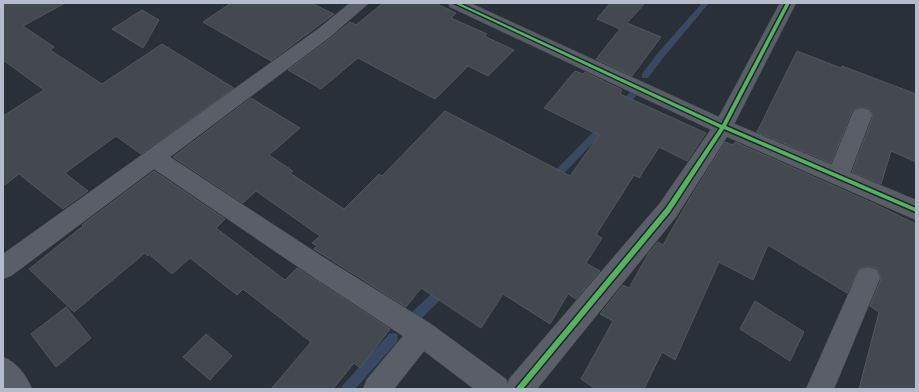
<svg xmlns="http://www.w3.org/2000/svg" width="919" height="392" font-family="Montserrat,sans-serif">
  <rect width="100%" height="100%" fill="#2a3038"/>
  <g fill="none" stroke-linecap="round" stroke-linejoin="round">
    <!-- stream -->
    <path fill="#384963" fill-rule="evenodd" d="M 702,3 L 709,3 L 663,58 L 648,78 L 642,78 L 642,74 L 657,54 Z
      M 633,91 L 636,92 L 637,94 L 636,96 L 624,110 L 618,110 L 617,108 L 618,106 L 630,92 Z
      M 604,123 L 608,126 L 607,128 L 555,183 L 549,183 L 548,180 L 549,177 L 601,124 Z
      M 443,285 L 447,287 L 448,290 L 447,293 L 421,319 L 417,320 L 413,319 L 412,315 L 413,311 L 439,287 Z
      M 393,333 L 397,334 L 398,338 L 397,342 L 355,389 L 341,389 L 343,385 L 389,334 Z"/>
  </g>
  <!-- building -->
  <path fill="#444950" stroke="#52575f" d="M 3,3 L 65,3 L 23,26 L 54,47 L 50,50 L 102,84 L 162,44 L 234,88 L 141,154 L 116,136 L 65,173 L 88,191 L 63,209 L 19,174 L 3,186 L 3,116 L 44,90 L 3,60 Z
    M 231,3 L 311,3 L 334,14 L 271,61 L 203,22 Z
    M 383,3 L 435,3 L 456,13 L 451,18 L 487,34 L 484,36 L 514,50 L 488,76 L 468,66 L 435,99 L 358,58 L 321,89 L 288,70 L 331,38 L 350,22 L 356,25 Z
    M 610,3 L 645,3 L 627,23 L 661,37 L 632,76 L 596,59 L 620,29 L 597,19 Z
    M 142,10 L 159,20 L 143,48 L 112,29 Z
    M 797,51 L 841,68 L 842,66 L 916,94 L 916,162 L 891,151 L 881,184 L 852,172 L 873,116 L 870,109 L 862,107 L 855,109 L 851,114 L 831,163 L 757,132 Z
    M 575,71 L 583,74 L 585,72 L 622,90 L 620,94 L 706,133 L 687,161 L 659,147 L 639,178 L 634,175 L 596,235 L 602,238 L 586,263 L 600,271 L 576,299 L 568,294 L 550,324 L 503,294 L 481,328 L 421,288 L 406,307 L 314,249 L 317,246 L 312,243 L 320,236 L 256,191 L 243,203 L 173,157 L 251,98 L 300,128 L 269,155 L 293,171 L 290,173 L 344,209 L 379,174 L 382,176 L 445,111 L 570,176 L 599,135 L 544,108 Z
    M 725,142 L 733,145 L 735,142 L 875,204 L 916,224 L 916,389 L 859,389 L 879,312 L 870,306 L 881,279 L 878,269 L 868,266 L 859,269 L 847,293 L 768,245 L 753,280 L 719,262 L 675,360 L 662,352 L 644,389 L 596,389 L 581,379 L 613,321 L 600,314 L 623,285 L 629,288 L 648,254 L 658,242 L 663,245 L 684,208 Z
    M 154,171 L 225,219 L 216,228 L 285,280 L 297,268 L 390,329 L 360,368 L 354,363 L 333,389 L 271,389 L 311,342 L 243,289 L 237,295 L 190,258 L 172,274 L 149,254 L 148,256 L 145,253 L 74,312 L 29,269 L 83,226 L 82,225 Z
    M 755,301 L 804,332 L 790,361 L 740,329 Z
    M 66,307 L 91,338 L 56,367 L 31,334 Z
    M 206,334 L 232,356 L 210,380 L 183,357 Z"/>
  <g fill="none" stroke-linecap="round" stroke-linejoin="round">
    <defs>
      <path id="street" d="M 350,3 L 369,3 L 330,37 L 170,157 L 323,257 L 431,324 L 506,379 L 508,384 L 509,379 L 660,203 L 716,122 L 780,3 L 796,3 L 730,132 L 676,217 L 537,389 L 474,389 L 424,351 L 394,389 L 363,389 L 367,379 L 403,336 L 307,273 L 154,169 L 11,276 L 3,279 L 3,254 L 318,29 Z
        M 862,108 L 869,110 L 872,115 L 849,176 L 846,182 L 838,185 L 830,182 L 827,176 L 852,115 L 855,110 Z
        M 868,267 L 877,270 L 880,278 L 834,389 L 806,389 L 859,270 Z
        M 3,357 C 17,362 26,375 32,389 L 3,389 Z"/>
      <path id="secondary" d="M 448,3 L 470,3 L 730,122 L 916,200 L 916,220 L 716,132 L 450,7 Z"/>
    </defs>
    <!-- street casing -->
    <use href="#street" stroke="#484c53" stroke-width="1"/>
    <!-- secondary casing -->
    <use href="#secondary" stroke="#484c53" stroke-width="1"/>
    <!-- street -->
    <use href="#street" fill="#5a5e66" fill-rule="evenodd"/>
    <!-- secondary -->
    <use href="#secondary" fill="#595d64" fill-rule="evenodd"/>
    <defs>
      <path id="cycleway" d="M 454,3 L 459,3 L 722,125 L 786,3 L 790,3 L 726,126 L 916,208 L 916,212 L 724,129 L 670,212 L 523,389 L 516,389 L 517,387 L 666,208 L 720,128 Z"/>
    </defs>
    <!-- cycleway casing -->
    <use href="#cycleway" stroke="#1d2633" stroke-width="3"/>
    <!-- cycleway -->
    <use href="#cycleway" fill="#56b35d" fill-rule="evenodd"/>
  </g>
  <!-- border -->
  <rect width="919" height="392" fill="none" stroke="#b4bcc9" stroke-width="8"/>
</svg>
